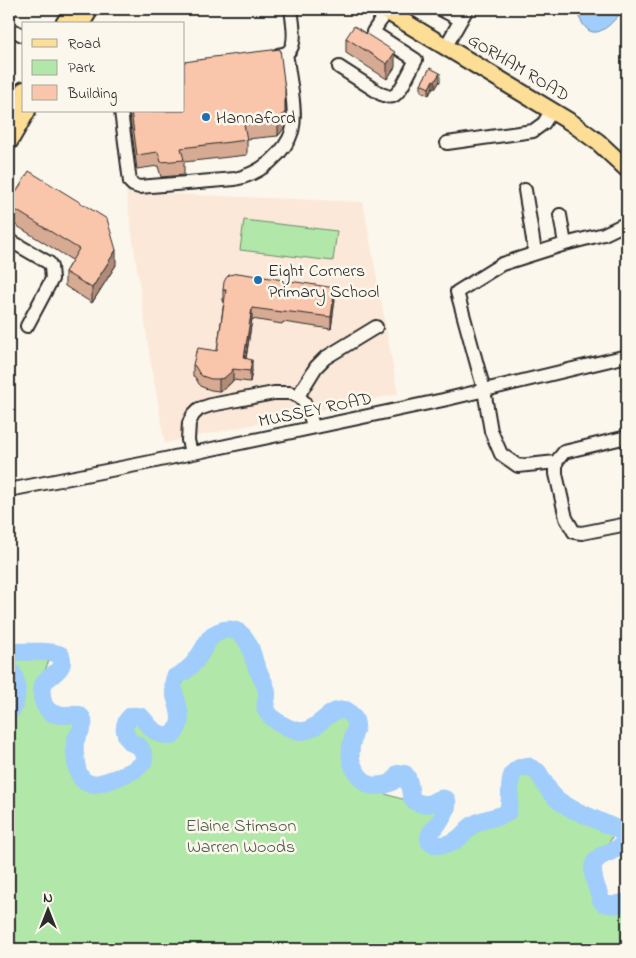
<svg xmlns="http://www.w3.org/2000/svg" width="636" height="958" font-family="'Indie Flower',sans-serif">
  <rect width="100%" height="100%" fill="#fbf7ec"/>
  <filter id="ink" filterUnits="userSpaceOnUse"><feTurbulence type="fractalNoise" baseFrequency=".02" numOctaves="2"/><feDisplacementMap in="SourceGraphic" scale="10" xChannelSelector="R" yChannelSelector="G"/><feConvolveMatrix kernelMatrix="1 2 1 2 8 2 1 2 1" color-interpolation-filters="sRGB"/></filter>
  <g filter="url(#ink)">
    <!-- built -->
    <path fill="#fbe8d8" d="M 126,192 L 363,202 L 398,394 L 165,443 L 150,358 Z"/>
    <!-- green -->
    <path fill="#b1e7a9" stroke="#6e896a" d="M 244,220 L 337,231 L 333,261 L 240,250 Z
      M 229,634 C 235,635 243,642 247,647 C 250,653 250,666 253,673 C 256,680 261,687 263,694 C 265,700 264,707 266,713 C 273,732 298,736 315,731 C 327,727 334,718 345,713 L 350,718 L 351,721 C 351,729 349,737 349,745 C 349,791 390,796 425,804 C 431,805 436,801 441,803 L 444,807 C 440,816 431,825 430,835 C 429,841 435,847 441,849 C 448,853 460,845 465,840 C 468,836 470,831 475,828 C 485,822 508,822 514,813 C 522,799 505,785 525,771 L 528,771 L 533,773 L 548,795 L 557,805 L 568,813 L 592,825 L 605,829 L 611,833 L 612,837 C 607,851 595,851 591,860 C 590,862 589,869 589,871 C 591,880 600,903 608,907 C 614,910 621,908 627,906 L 627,949 L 9,949 L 9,716 L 14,715 C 21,705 23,683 15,672 C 13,670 11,669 9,667 L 9,663 C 16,658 25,660 34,659 C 38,659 42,657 46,655 L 50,657 C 44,676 27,706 54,717 C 62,720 70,717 78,721 L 80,724 L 75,732 L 71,745 L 71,760 L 74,774 L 82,782 L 96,787 L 103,786 L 140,774 L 149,764 L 142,746 L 132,730 L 131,725 L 134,719 C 147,722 158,739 171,740 C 184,741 187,722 184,712 C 183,706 178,697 179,690 C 182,678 197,671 204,661 C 210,654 212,644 218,638 C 221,635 225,634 229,634 Z"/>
    <!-- water -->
    <path fill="#a0cdfb" stroke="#718ca8" d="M 575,9 L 624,9 C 617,17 601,39 588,30 C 582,25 578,15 575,9 Z"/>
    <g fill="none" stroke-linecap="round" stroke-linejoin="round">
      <!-- river -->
      <path stroke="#a0cdfb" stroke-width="18" d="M 9,652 C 21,652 52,650 61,655 C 62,658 63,662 61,666 C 58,672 51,676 46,680 C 38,690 42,711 55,714 C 63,716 71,714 79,715 C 90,723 77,733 75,742 C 74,750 76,770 80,776 C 83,781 88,784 93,784 C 102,784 143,770 144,760 C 145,756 142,749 139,746 C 137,745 134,744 132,743 C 123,735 122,724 131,716 C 145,715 142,719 150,727 C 156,733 164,736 172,736 C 192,716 167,696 175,677 C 193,669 200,655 209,639 C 223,625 240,626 249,645 C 252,651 253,657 255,663 C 258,673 265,681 267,692 C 268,698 264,704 266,710 C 269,719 289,729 298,731 C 313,733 322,718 334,712 C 338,710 342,710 346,710 C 351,714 356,718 356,726 C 356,729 354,733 353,737 C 349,752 349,764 360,777 C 368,786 371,787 383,785 C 391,784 395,781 398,774 L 405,774 C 415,785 403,803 425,804 C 434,805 437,795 447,800 C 449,808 442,818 437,825 C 435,828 431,831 430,834 C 428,838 429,839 430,842 C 438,848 452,844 459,838 C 464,834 468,828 473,825 C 484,818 496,818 507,813 C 515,796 501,769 527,766 L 538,772 L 550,792 L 559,801 L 572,809 L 617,829 L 625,836 C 625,855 595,849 593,868 C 592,878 598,890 601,900 L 603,903 L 614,905 L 627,902
        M 9,669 C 20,678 18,704 9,713"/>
      <defs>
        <path id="minor" d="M 440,9 L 461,20
          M 9,10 L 10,9
          M 9,28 L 24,36
          M 446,46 L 467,9
          M 278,55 C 281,54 284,54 286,53 C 299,47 292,20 291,9
          M 339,67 L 381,94 C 385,95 389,98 393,96 C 401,93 411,68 416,60 L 373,32 L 387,11
          M 121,111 L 130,182 L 133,185 L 139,187 L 235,179 C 249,176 259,171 270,162 C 296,139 296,124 292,92 C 290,79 288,66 286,53
          M 447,143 L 533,131 L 544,123 L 552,110
          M 525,190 L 535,252
          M 560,215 L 565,244
          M 9,240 L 49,263 L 51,267 L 52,279 L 27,326
          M 298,396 L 316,367 L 325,358 L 376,327
          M 627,437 L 564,452 L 556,462 L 556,474 L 566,518 L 574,532 L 582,533 L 627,524
          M 191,453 L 188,440 L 189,423 L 193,415 L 199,409 L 211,405 L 274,393 L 290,393 L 298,396 L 304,402 L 310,415 L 313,427
          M 556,462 L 518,466 L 501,454 L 491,431 L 484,390 L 457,292 L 502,264 L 565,244 L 604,234 L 627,223
          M 9,490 L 146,463 L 443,400 L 627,356"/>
        <path id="major" d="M 383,9 L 572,123 L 598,142 L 627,169
          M 64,24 L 73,9
          M 81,24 L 90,9
          M 9,114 L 24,90
          M 9,142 L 27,111"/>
      </defs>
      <!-- minor casing -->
      <use href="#minor" stroke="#2b2b2b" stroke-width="16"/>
      <!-- major casing -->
      <use href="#major" stroke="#2b2b2b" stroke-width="20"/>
      <!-- minor -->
      <use href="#minor" stroke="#fbf7ec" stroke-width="12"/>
      <!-- major -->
      <use href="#major" stroke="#fdde96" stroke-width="16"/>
    </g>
    <!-- wall -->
    <path fill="#d7aa93" stroke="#2b2b2b" d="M 346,38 L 395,67 L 387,79 L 346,53 Z
      M 205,59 L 285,127 L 278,136 L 247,139 L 247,155 L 184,162 L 184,175 L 161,177 L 158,166 L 137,169 L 129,111 L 184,111 Z
      M 430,68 L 440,81 L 435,89 L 433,87 L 429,95 L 421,91 L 421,84 Z
      M 9,204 L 116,265 L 92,303 L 65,286 L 65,272 L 72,260 L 9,221 Z
      M 223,290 L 335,299 L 331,329 L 283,322 L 282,324 L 252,319 L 246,359 L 252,371 L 250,382 L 233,380 L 231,383 L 224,389 L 219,391 L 211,390 L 202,387 L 199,384 L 195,377 L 193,376 L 193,365 L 217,351 L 224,301 L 223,301 Z"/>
    <!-- shaded-wall -->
    <path fill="#af8b78" stroke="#2b2b2b" d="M 395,52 L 395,67 L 387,79 L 387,64 Z
      M 440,73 L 440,81 L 435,89 L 435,81 Z
      M 433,80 L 433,87 L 429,95 L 429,88 Z
      M 285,89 L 285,127 L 278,136 L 278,121 Z
      M 116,250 L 116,265 L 92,303 L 92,288 Z
      M 335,288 L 335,299 L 331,329 L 331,317 Z
      M 252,308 L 252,319 L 244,370 L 244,358 Z
      M 252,360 L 252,371 L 250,382 L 250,371 Z
      M 233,369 L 233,380 L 231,383 L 224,389 L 219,391 L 219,379 Z"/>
    <!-- building -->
    <path fill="#fac6ab" stroke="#2b2b2b" d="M 354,26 L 395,52 L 387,64 L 346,38 Z
      M 280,49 L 285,89 L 285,112 L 278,121 L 244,124 L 247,140 L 181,148 L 184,160 L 161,162 L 158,152 L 137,155 L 131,111 L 184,111 L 184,62 L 205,59 L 205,58 Z
      M 430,68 L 440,73 L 435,81 L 433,80 L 429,88 L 421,84 Z
      M 29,171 L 107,219 L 116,250 L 92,288 L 65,272 L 79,249 L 9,206 L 9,204 Z
      M 238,273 L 335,288 L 331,317 L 283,311 L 282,312 L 252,308 L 244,358 L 252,360 L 250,371 L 233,369 L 231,372 L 224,378 L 219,379 L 211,379 L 202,376 L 199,373 L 195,366 L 193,365 L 196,352 L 197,352 L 198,348 L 217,351 L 226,290 L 223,290 L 224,282 L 226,278 L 229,275 Z"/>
  </g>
  <!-- markers -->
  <g fill="#1f6fb2" stroke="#fbf7ec" stroke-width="2">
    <circle cx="206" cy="117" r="5"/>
    <circle cx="258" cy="280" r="5"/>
  </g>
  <g text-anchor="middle" stroke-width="5" stroke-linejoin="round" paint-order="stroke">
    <!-- street labels -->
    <g font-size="18" fill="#2b2b2b" stroke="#fbf7ec">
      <text transform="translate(519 67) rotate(31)" y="6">GORHAM ROAD</text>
      <text transform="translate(315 409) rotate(-12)" y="6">MUSSEY ROAD</text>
    </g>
    <!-- poi labels -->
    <g font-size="18" fill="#2b2b2b" stroke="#fbf7ec" text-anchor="start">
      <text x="216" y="123">Hannaford</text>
      <text x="268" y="276">Eight Corners<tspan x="268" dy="21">Primary School</tspan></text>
    </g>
    <!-- park labels -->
    <g font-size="18" fill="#4c5a4a" stroke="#fbf7ec">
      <text x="241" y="831">Elaine Stimson<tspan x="241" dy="21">Warren Woods</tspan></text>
    </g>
  </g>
  <!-- margin -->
  <rect width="636" height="958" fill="none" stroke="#fbf7ec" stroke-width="30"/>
  <rect x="15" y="15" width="606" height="928" fill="none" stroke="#2b2b2b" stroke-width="2" filter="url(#ink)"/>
  <!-- legend -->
  <rect x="22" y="22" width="162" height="90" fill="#fbf7ec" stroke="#a8a59f"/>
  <rect x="32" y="39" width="25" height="8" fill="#fdde96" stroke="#a8a59f"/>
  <text x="68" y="48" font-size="15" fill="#2b2b2b">Road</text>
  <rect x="32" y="60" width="25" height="15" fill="#b1e7a9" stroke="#a8a59f"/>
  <text x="68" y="72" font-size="15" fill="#2b2b2b">Park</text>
  <rect x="32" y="85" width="25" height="15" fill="#fac6ab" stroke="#a8a59f"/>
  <text x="68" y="98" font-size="15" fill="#2b2b2b">Building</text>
  <!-- north arrow -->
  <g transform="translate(48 910)" stroke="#fbf7ec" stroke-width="4" paint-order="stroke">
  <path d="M0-4L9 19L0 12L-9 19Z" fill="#2b2b2b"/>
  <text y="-8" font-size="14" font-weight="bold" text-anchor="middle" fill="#2b2b2b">N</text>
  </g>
</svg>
